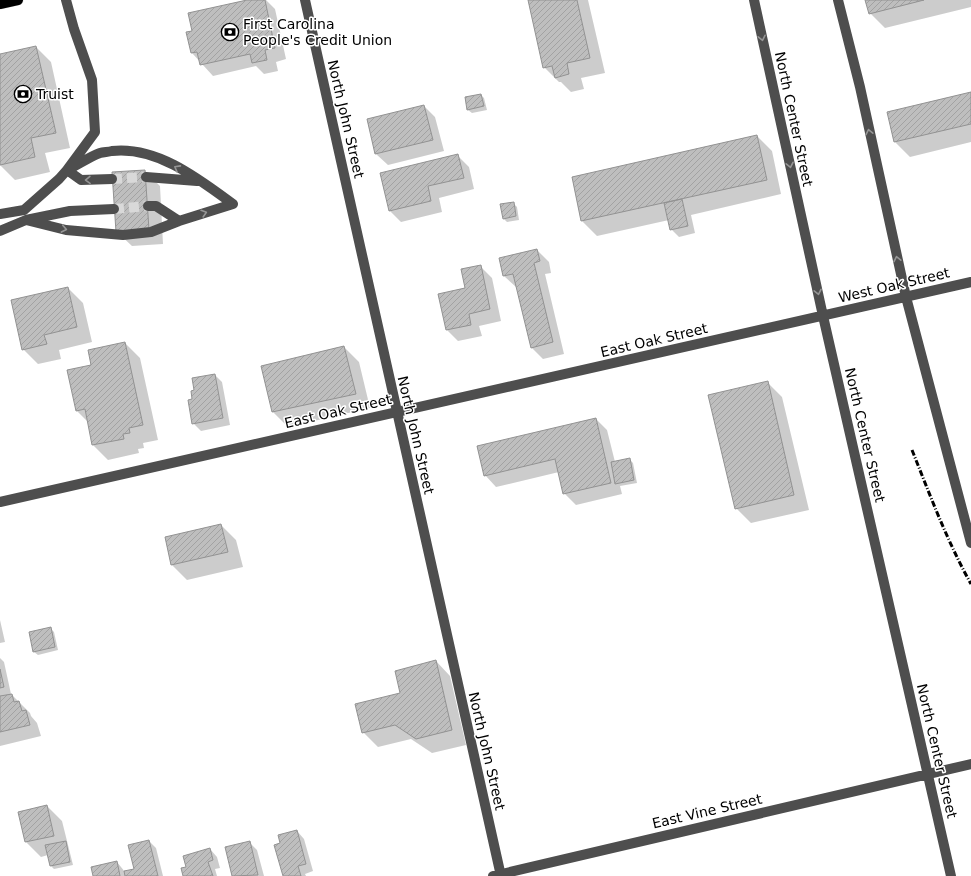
<svg xmlns="http://www.w3.org/2000/svg" width="971" height="876" font-family="'DejaVu Sans',sans-serif">
  <defs>
    <pattern id="building-hatch" width="6" height="6" patternUnits="userSpaceOnUse"><rect width="6" height="6" fill="#bebebe"/><path d="M-1 1l2-2M0 6l6-6M5 7l2-2" fill="none" stroke="#a2a2a2"/></pattern>
  </defs>
  <rect width="100%" height="100%" fill="#fff"/>
  <!-- shadow -->
  <path fill="#0003" d="M 251,0 L 266,0 L 275,9 L 286,59 L 276,62 L 278,71 L 264,74 L 256,66 L 213,76 L 192,53 L 193,32 Z
    M 529,0 L 588,0 L 605,73 L 581,78 L 584,89 L 571,92 L 561,82 L 559,82 L 544,67 Z
    M 866,0 L 971,0 L 971,7 L 885,28 L 870,13 Z
    M 36,47 L 51,62 L 70,148 L 45,153 L 50,172 L 15,180 L 0,165 L 0,55 Z
    M 971,93 L 971,142 L 910,157 L 895,142 Z
    M 481,95 L 484,98 L 487,110 L 472,113 L 468,110 Z
    M 424,106 L 435,117 L 444,151 L 388,165 L 376,154 Z
    M 757,136 L 772,151 L 781,194 L 691,215 L 695,233 L 679,237 L 671,229 L 669,220 L 597,236 L 582,221 Z
    M 458,156 L 469,167 L 474,189 L 439,198 L 442,212 L 401,222 L 390,211 Z
    M 145,171 L 160,186 L 163,244 L 132,246 L 116,231 Z
    M 513,203 L 517,207 L 519,220 L 507,222 L 504,219 Z
    M 537,250 L 549,262 L 551,273 L 545,274 L 564,354 L 543,359 L 532,348 L 517,287 L 516,287 L 504,276 Z
    M 480,266 L 492,278 L 501,321 L 479,326 L 482,336 L 458,341 L 447,330 L 439,295 L 466,288 Z
    M 68,288 L 83,303 L 92,342 L 59,350 L 61,359 L 38,364 L 23,349 Z
    M 125,343 L 140,358 L 158,440 L 143,443 L 144,448 L 138,449 L 139,453 L 108,460 L 93,445 L 88,422 L 77,411 L 68,371 L 92,365 Z
    M 344,347 L 359,362 L 370,408 L 288,427 L 273,412 L 262,366 Z
    M 215,375 L 222,382 L 230,425 L 201,431 L 193,423 L 193,400 Z
    M 767,382 L 782,397 L 809,510 L 751,523 L 736,508 Z
    M 596,419 L 607,430 L 615,462 L 629,459 L 633,463 L 637,483 L 620,486 L 622,494 L 576,505 L 564,493 L 559,472 L 496,487 L 485,475 Z
    M 221,525 L 236,540 L 243,567 L 187,580 L 172,565 L 166,538 Z
    M 0,620 L 5,642 L 0,643 Z
    M 50,628 L 54,632 L 58,650 L 38,655 L 34,652 Z
    M 0,658 L 4,662 L 11,694 L 30,713 L 31,716 L 37,723 L 41,736 L 0,746 Z
    M 436,661 L 450,676 L 466,745 L 432,753 L 411,739 L 378,747 L 363,732 L 401,693 Z
    M 47,806 L 62,821 L 73,865 L 54,869 L 51,866 L 48,855 L 41,857 L 26,842 L 19,812 Z
    M 297,831 L 304,839 L 313,871 L 305,874 L 306,876 L 284,876 Z
    M 149,841 L 156,848 L 163,876 L 94,876 L 117,862 L 125,872 L 135,869 Z
    M 249,842 L 257,850 L 264,876 L 233,876 L 226,848 Z
    M 210,849 L 217,857 L 220,868 L 215,869 L 217,876 L 184,876 Z"/>
  <!-- building -->
  <path fill="url(#building-hatch)" stroke="#929292" d="M 265,0 L 275,48 L 265,50 L 267,60 L 252,63 L 250,54 L 200,65 L 197,52 L 191,53 L 186,32 L 192,31 L 188,13 L 247,0 Z
    M 528,0 L 577,0 L 590,58 L 567,63 L 569,74 L 555,78 L 552,66 L 543,68 Z
    M 865,0 L 924,0 L 869,14 Z
    M 36,46 L 56,133 L 31,138 L 35,157 L 0,165 L 0,54 Z
    M 971,92 L 971,124 L 894,142 L 887,112 Z
    M 481,94 L 484,106 L 467,110 L 465,97 Z
    M 424,105 L 433,140 L 375,154 L 367,119 Z
    M 757,135 L 767,180 L 581,221 L 572,177 Z
    M 458,154 L 464,178 L 428,186 L 431,201 L 389,211 L 380,173 Z
    M 145,170 L 149,230 L 116,232 L 112,172 Z
    M 682,199 L 688,226 L 670,230 L 664,203 Z
    M 514,202 L 516,216 L 503,219 L 500,204 Z
    M 537,249 L 540,261 L 534,263 L 553,342 L 531,348 L 513,274 L 503,276 L 499,258 Z
    M 481,265 L 490,309 L 469,314 L 471,325 L 446,330 L 438,294 L 465,288 L 461,269 Z
    M 68,287 L 77,327 L 44,335 L 47,344 L 22,350 L 11,300 Z
    M 125,342 L 143,425 L 129,428 L 130,433 L 123,434 L 124,439 L 92,445 L 85,409 L 76,411 L 67,370 L 91,365 L 88,350 Z
    M 344,346 L 356,394 L 272,412 L 261,366 Z
    M 215,374 L 223,418 L 192,424 L 188,400 L 192,399 L 191,391 L 194,390 L 192,378 Z
    M 768,381 L 794,495 L 735,509 L 708,395 Z
    M 596,418 L 611,483 L 563,494 L 555,459 L 484,476 L 477,446 Z
    M 630,458 L 634,480 L 615,484 L 611,462 Z
    M 221,524 L 228,552 L 171,565 L 165,537 Z
    M 51,627 L 55,647 L 33,652 L 29,632 Z
    M 436,660 L 452,730 L 416,739 L 395,725 L 362,733 L 355,704 L 400,693 L 395,671 Z
    M 0,669 L 4,687 L 0,688 Z
    M 12,694 L 14,702 L 19,701 L 22,711 L 26,710 L 30,725 L 0,732 L 0,696 Z
    M 47,805 L 54,836 L 25,842 L 18,812 Z
    M 297,830 L 306,864 L 298,866 L 301,876 L 283,876 L 274,845 L 280,843 L 278,835 Z
    M 149,840 L 158,876 L 125,876 L 124,871 L 134,869 L 128,845 Z
    M 66,841 L 70,862 L 50,866 L 45,845 Z
    M 250,841 L 258,875 L 232,876 L 225,847 Z
    M 210,848 L 213,860 L 208,862 L 213,876 L 183,876 L 181,868 L 186,867 L 183,856 Z
    M 117,861 L 120,876 L 93,876 L 91,867 Z"/>
  <g fill="none" stroke-linecap="round" stroke-linejoin="round">
    <!-- minor-tunnel -->
    <path stroke="#d9d9d9" stroke-width="10" stroke-dasharray="10 5" stroke-linecap="butt" d="M 112,179 L 146,177
      M 114,209 L 148,206"/>
    <defs>
      <path id="major" d="M 0,4 L 18,0"/>
    </defs>
    <!-- major casing -->
    <use href="#major" stroke="#dbdbdb" stroke-width="11"/>
    <!-- minor -->
    <path stroke="#4e4e4e" stroke-width="10" d="M 305,0 L 501,876
      M 754,0 L 823,316 L 951,876
      M 838,0 L 860,87 L 906,297 L 971,543
      M 146,177 L 197,181
      M 112,179 L 81,180 L 67,170 C 78,165 89,157 100,153 C 103,152 108,152 112,151 C 157,146 199,179 233,204
      M 148,206 L 156,206 L 179,221
      M 0,214 L 24,210 L 59,179 L 67,170 L 95,132 L 92,80 L 74,29 L 66,0
      M 26,220 L 66,230 L 123,235 L 151,232 L 179,221 L 233,204
      M 0,231 L 26,220 L 70,211 L 114,209
      M 0,502 L 971,282
      M 493,876 L 971,764"/>
    <!-- major -->
    <use href="#major" stroke="#000" stroke-width="10"/>
    <!-- rail -->
    <path stroke="#000" stroke-width="3" stroke-dasharray="6 2 1 2" stroke-linecap="butt" d="M 912,450 C 930,495 947,541 971,584"/>
  </g>
  <!-- one-way arrows -->
  <defs><path id="oneway-chevron" d="M-2-3.5L2.5 0L-2 3.5" fill="none" stroke-width="1.6" stroke-linecap="round" stroke-linejoin="round"/></defs>
  <g stroke="#959595">
    <use href="#oneway-chevron" transform="translate(762 38) rotate(78)"/>
    <use href="#oneway-chevron" transform="translate(869 132) rotate(-102)"/>
    <use href="#oneway-chevron" transform="translate(790 165) rotate(78)"/>
    <use href="#oneway-chevron" transform="translate(177 168) rotate(-151)"/>
    <use href="#oneway-chevron" transform="translate(88 180) rotate(179)"/>
    <use href="#oneway-chevron" transform="translate(204 213) rotate(-17)"/>
    <use href="#oneway-chevron" transform="translate(64 229) rotate(11)"/>
    <use href="#oneway-chevron" transform="translate(897 259) rotate(-102)"/>
    <use href="#oneway-chevron" transform="translate(818 292) rotate(78)"/>
  </g>
  <!-- icons -->
  <defs>
    <symbol id="bank-ring" viewBox="-11 -11 22 22"><circle r="9.5" fill="#fff" stroke="#000" stroke-width="1.5"/><path d="M-6-4H6V4H-6ZM0-2.3a2.3 2.3 0 1 0 0 4.6a2.3 2.3 0 1 0 0-4.6Z" fill="#000"/></symbol>
  </defs>
  <g fill-rule="evenodd">
    <use href="#bank-ring" x="220" y="22" width="20" height="20"/>
    <use href="#bank-ring" x="13" y="84" width="20" height="20"/>
  </g>
  <g text-anchor="middle" stroke-width="3" stroke-linejoin="round" paint-order="stroke">
    <!-- poi labels -->
    <g font-size="14" fill="#000" stroke="#fff" text-anchor="start">
      <text x="243" y="29">First Carolina<tspan x="243" dy="16">People's Credit Union</tspan></text>
      <text x="36" y="99">Truist</text>
    </g>
    <!-- street labels -->
    <g font-size="14" fill="#000" stroke="#fff">
      <text transform="translate(346 119) rotate(77)" y="5">North John Street</text>
      <text transform="translate(794 119) rotate(78)" y="5">North Center Street</text>
      <text transform="translate(894 285) rotate(-13)" y="5">West Oak Street</text>
      <text transform="translate(654 340) rotate(-13)" y="5">East Oak Street</text>
      <text transform="translate(338 411) rotate(-13)" y="5">East Oak Street</text>
      <text transform="translate(416 435) rotate(77)" y="5">North John Street</text>
      <text transform="translate(865 435) rotate(77)" y="5">North Center Street</text>
      <text transform="translate(487 751) rotate(77)" y="5">North John Street</text>
      <text transform="translate(937 751) rotate(77)" y="5">North Center Street</text>
      <text transform="translate(707 811) rotate(-13)" y="5">East Vine Street</text>
    </g>
  </g>
</svg>
